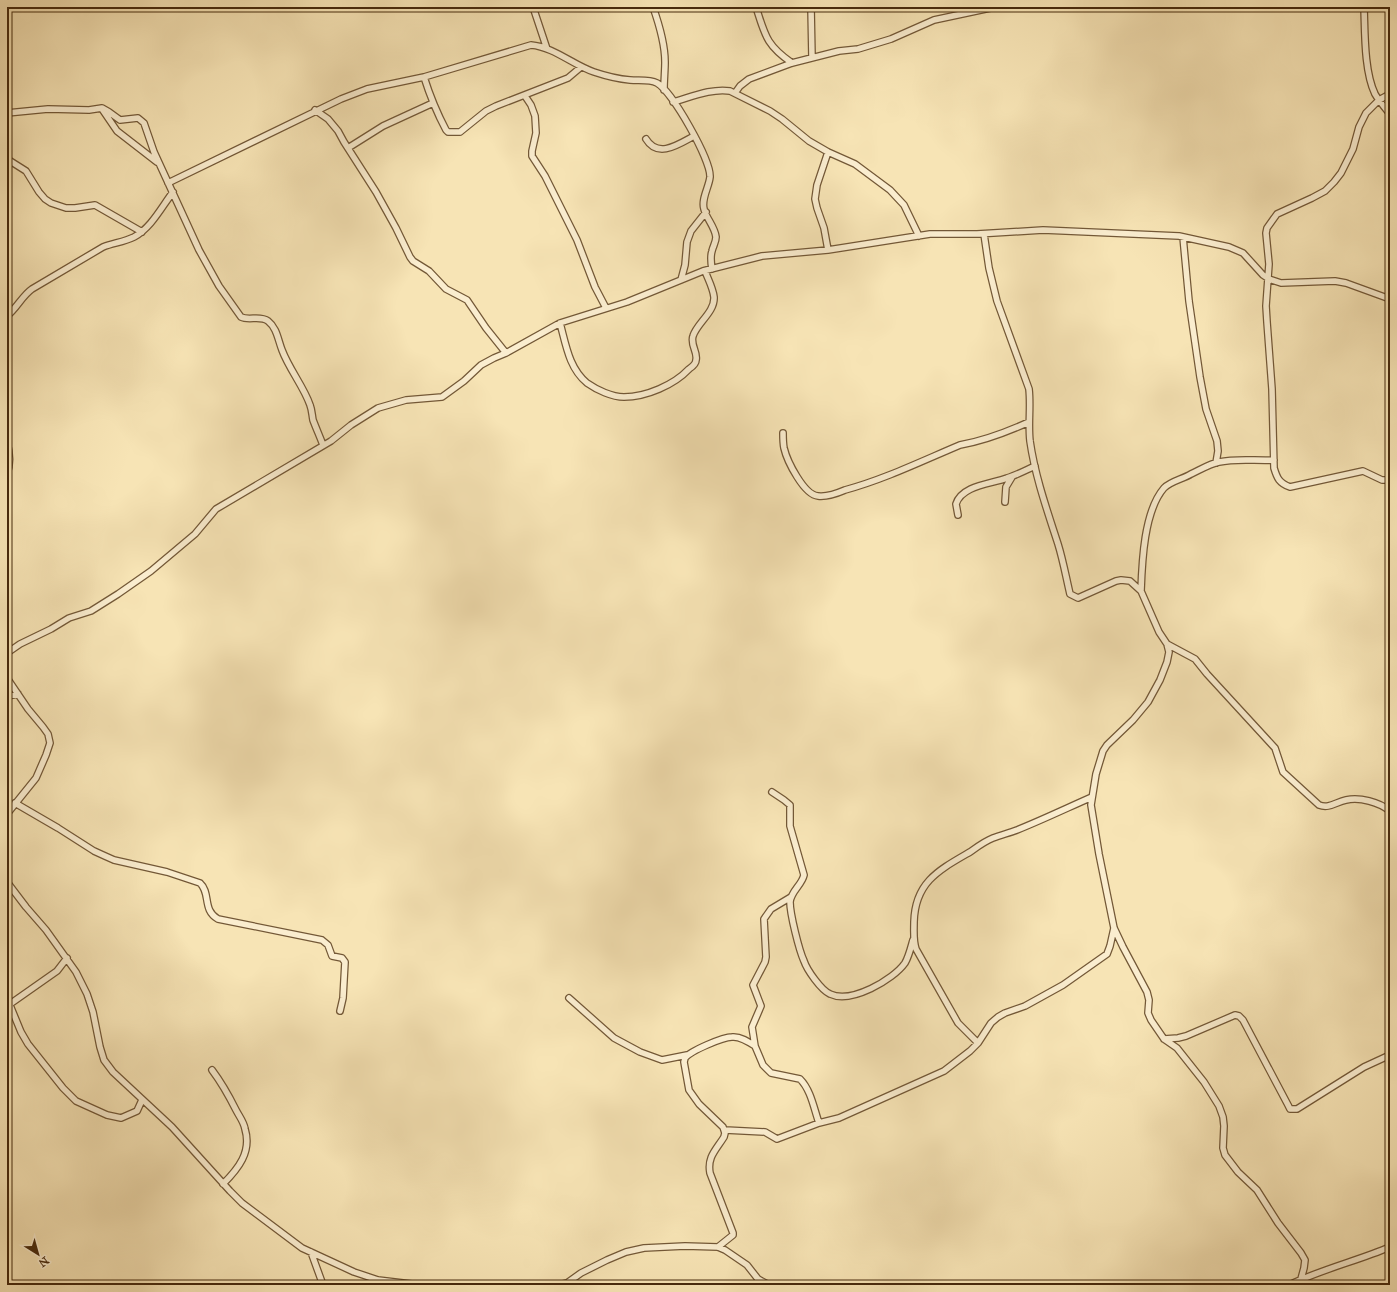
<svg xmlns="http://www.w3.org/2000/svg" width="1397" height="1292" font-family="'IM FELL Great Primer',serif">
  <rect width="100%" height="100%" fill="#f7e4b5"/>
  <filter id="stains"><feTurbulence type="fractalNoise" baseFrequency=".005" numOctaves="4"/><feColorMatrix values="0 0 0 0 .2 0 0 0 0 .09 0 0 0 0 .02 0 0 0 .5 -.17"/></filter>
  <radialGradient id="worn" r=".72"><stop offset=".6" stop-color="#630" stop-opacity="0"/><stop offset="1" stop-color="#630" stop-opacity=".3"/></radialGradient>
  <g fill="none" stroke-linecap="round" stroke-linejoin="round">
    <defs>
      <path id="minor" d="M 533,7 L 547,49
        M 653,7 C 659,24 665,43 665,62 C 665,71 664,80 664,90
        M 756,7 C 765,35 766,45 792,63
        M 811,7 L 812,58
        M 1364,7 C 1365,32 1364,71 1375,94 C 1379,101 1385,108 1390,114
        M 424,77 C 430,96 437,113 446,130 L 448,132 L 460,132 L 486,111 L 496,106 L 568,78 L 581,67
        M 735,93 L 740,86 L 749,79 L 792,63 L 839,51 L 858,49 L 891,39 L 934,20 L 995,7
        M 1390,94 L 1379,100 L 1366,113 L 1359,127 L 1353,149 L 1341,173 L 1334,182 L 1325,191 L 1312,198 L 1277,214 L 1267,228 L 1266,233 L 1269,264 L 1266,306 L 1267,322 L 1272,389 L 1274,468 C 1277,478 1279,483 1290,487 L 1363,471 L 1382,480 L 1390,480
        M 525,96 L 531,105 L 535,116 L 536,133 L 532,151 L 532,156 L 545,176 L 577,240 L 595,287 L 606,308
        M 673,102 C 691,97 712,88 730,91 L 770,111 L 782,119 L 809,141 L 828,152 L 855,164 L 890,190 L 904,205 L 919,236
        M 102,109 L 117,131 L 157,162
        M 315,110 L 328,119 L 338,131 L 344,142 L 376,192 L 396,228 L 410,257 L 413,261 L 429,271 L 446,289 L 467,300 L 486,328 L 506,353
        M 7,113 L 48,109 L 89,110 L 102,108 L 109,112 L 120,120 L 138,118 L 144,123 L 154,152 L 199,250 L 219,286 L 241,317 C 249,321 260,315 268,321 C 277,328 278,340 282,350 C 289,369 304,387 310,405 C 312,410 312,415 313,420 C 316,428 320,437 323,445
        M 646,139 C 658,159 679,144 694,136
        M 348,148 L 383,126 L 433,103
        M 7,159 L 26,171 L 39,192 L 45,199 L 51,203 L 66,208 L 75,208 L 95,205 L 142,232
        M 168,183 L 341,99 L 367,89 L 424,77 L 531,45 C 554,47 573,65 594,72 C 606,76 618,79 630,80 C 638,81 649,79 657,83 C 672,91 711,160 710,177 C 709,187 701,199 704,209 C 706,218 715,227 716,237 C 716,242 713,246 712,251 C 710,257 711,263 712,269
        M 984,234 L 989,268 L 997,301 L 1029,389 C 1031,407 1028,423 1030,441 C 1035,476 1047,510 1058,544 C 1063,560 1066,577 1070,594 L 1078,598 L 1116,581 L 1121,580 L 1130,581 L 1141,591 L 1159,632 L 1167,644 L 1169,652 L 1167,662 L 1160,680 L 1148,702 L 1133,720 L 1107,745 L 1103,751 L 1096,774 L 1091,805 L 1099,854 L 1114,928 L 1123,947 L 1147,992 L 1149,1000 L 1148,1013 L 1151,1020 L 1164,1039 L 1177,1048 L 1204,1082 L 1219,1106 L 1223,1117 L 1224,1126 L 1223,1148 L 1225,1155 L 1238,1172 L 1257,1190 L 1278,1223 L 1301,1253 L 1305,1260 L 1304,1268 L 1301,1279
        M 1183,237 L 1189,301 L 1200,377 L 1206,409 L 1217,441 L 1218,451 L 1216,463
        M 828,250 L 824,228 L 817,208 L 815,199 L 817,185 L 828,152
        M 681,280 L 685,265 L 687,242 L 691,231 L 706,212
        M 7,316 C 17,308 22,296 32,289 L 103,247 C 113,243 124,242 134,237 C 151,228 161,208 173,192
        M 560,323 C 566,345 569,368 587,383 C 597,390 612,397 624,397 C 646,397 674,385 689,369 C 692,367 696,363 696,360 C 698,352 690,345 693,336 C 697,323 715,312 714,297 C 713,288 708,279 705,271
        M 783,433 C 783,438 783,443 784,448 C 787,461 804,495 818,496 C 827,497 838,493 845,490 C 885,479 922,461 960,445 C 983,441 1007,432 1029,422
        M 7,442 C 10,453 11,463 7,474
        M 1005,502 L 1006,487 L 1012,477
        M 958,515 L 956,504 C 962,485 992,484 1007,478 C 1017,475 1026,470 1035,466
        M 1141,591 C 1142,562 1144,511 1164,488 C 1171,481 1183,479 1191,474 C 1200,470 1209,464 1219,462 C 1237,458 1256,461 1274,460
        M 1167,644 L 1195,659 L 1207,674 L 1275,748 L 1283,772 L 1319,805 C 1329,809 1336,802 1346,800 C 1360,797 1379,802 1390,811
        M 7,653 L 20,644 L 51,629 L 69,618 L 91,611 L 118,594 L 151,571 L 195,534 L 216,509 L 331,441 L 351,425 L 378,408 L 406,400 L 442,397 L 464,381 L 481,365 L 494,358 L 506,353 L 560,323 L 627,302 L 703,271 L 762,256 L 828,250 L 930,234 L 977,234 L 1043,230 L 1179,236 L 1229,247 L 1243,253 L 1263,275 L 1269,279 L 1281,283 L 1335,281 L 1346,283 L 1390,299
        M 7,678 L 28,709 L 43,727 L 48,734 L 50,743 L 46,755 L 36,778 L 7,814
        M 7,696 L 18,694
        M 772,792 L 784,800 L 790,805 L 790,826 L 804,875 C 802,885 791,891 790,902 C 790,914 799,950 804,961 C 807,970 821,990 830,994 C 851,1004 893,980 905,963 C 909,956 911,947 913,940
        M 15,803 L 58,828 L 94,851 L 105,856 L 114,860 L 167,872 L 200,883 C 211,893 202,910 218,919 L 322,940 L 328,945 L 332,956 L 342,958 L 345,962 L 343,998 L 340,1011
        M 7,882 L 26,907 L 46,930 L 76,972 L 87,994 L 93,1012 L 100,1047 L 104,1060 L 113,1072 L 172,1127 L 230,1191 L 242,1203 L 302,1248 L 354,1272 L 378,1280 L 420,1285
        M 791,897 L 771,909 L 764,919 L 766,957 L 765,962 L 753,985 L 761,1006 L 752,1027 L 755,1046 L 763,1065 L 771,1073 L 800,1079 C 811,1090 814,1109 819,1123
        M 7,998 L 21,1032 L 28,1044 L 63,1088 L 76,1101 L 107,1115 L 121,1118 L 137,1111 L 142,1100
        M 569,998 L 614,1038 L 640,1052 L 662,1060 L 687,1055
        M 10,1004 L 57,971 L 67,958
        M 1164,1039 L 1178,1038 L 1186,1036 L 1235,1015 L 1239,1016 L 1243,1020 L 1288,1105 L 1290,1109 L 1297,1109 L 1364,1067 L 1390,1055
        M 978,1043 L 958,1023 L 916,949 C 913,940 914,931 914,922 C 915,882 939,870 970,852 C 977,847 985,841 993,838 C 1001,835 1009,833 1017,830 C 1042,820 1067,808 1092,797
        M 212,1070 C 221,1082 229,1096 236,1110 C 239,1116 244,1122 245,1129 C 252,1152 238,1169 223,1184
        M 725,1130 L 765,1132 L 777,1139 L 819,1123 L 839,1118 L 944,1071 L 970,1051 L 978,1043 L 991,1023 L 998,1017 L 1005,1013 L 1025,1006 L 1063,985 L 1107,954 L 1110,946 L 1114,928
        M 718,1247 L 733,1235 L 733,1233 L 710,1173 C 707,1157 716,1150 724,1137 L 725,1133 L 723,1127 L 699,1104 L 689,1090 L 684,1062 L 685,1058 C 690,1051 723,1037 732,1037 C 740,1036 749,1042 755,1046
        M 311,1252 L 323,1285
        M 559,1285 L 567,1283 L 581,1273 L 607,1260 L 626,1252 L 644,1248 L 685,1246 L 718,1247 L 725,1250 L 747,1265 L 758,1279 L 769,1285
        M 1289,1285 C 1322,1269 1357,1261 1390,1247"/>
    </defs>
    <!-- minor casing -->
    <use href="#minor" stroke="#735837" stroke-width="8"/>
    <!-- minor -->
    <use href="#minor" stroke="#faedcf" stroke-width="5.5"/>
  </g>
  <!-- margin -->
  <rect width="1397" height="1292" fill="none" stroke="#f7e4b5" stroke-width="24"/>
  <rect x="8" y="8" width="1381" height="1276" fill="none" stroke="#472a0d" stroke-width="2"/>
  <rect x="12" y="12" width="1373" height="1268" fill="none" stroke="#472a0d"/>
  <!-- north arrow -->
  <g transform="translate(38 1254) rotate(143)" stroke="#faedcf" stroke-width="3" paint-order="stroke">
  <path d="M0-3L7 15L0 10L-7 15Z" fill="#472a0d"/>
  <text y="-6" font-size="11" font-weight="bold" text-anchor="middle" fill="#472a0d">N</text>
  </g>
  <rect width="100%" height="100%" filter="url(#stains)"/>
  <rect width="100%" height="100%" fill="url(#worn)"/>
</svg>
